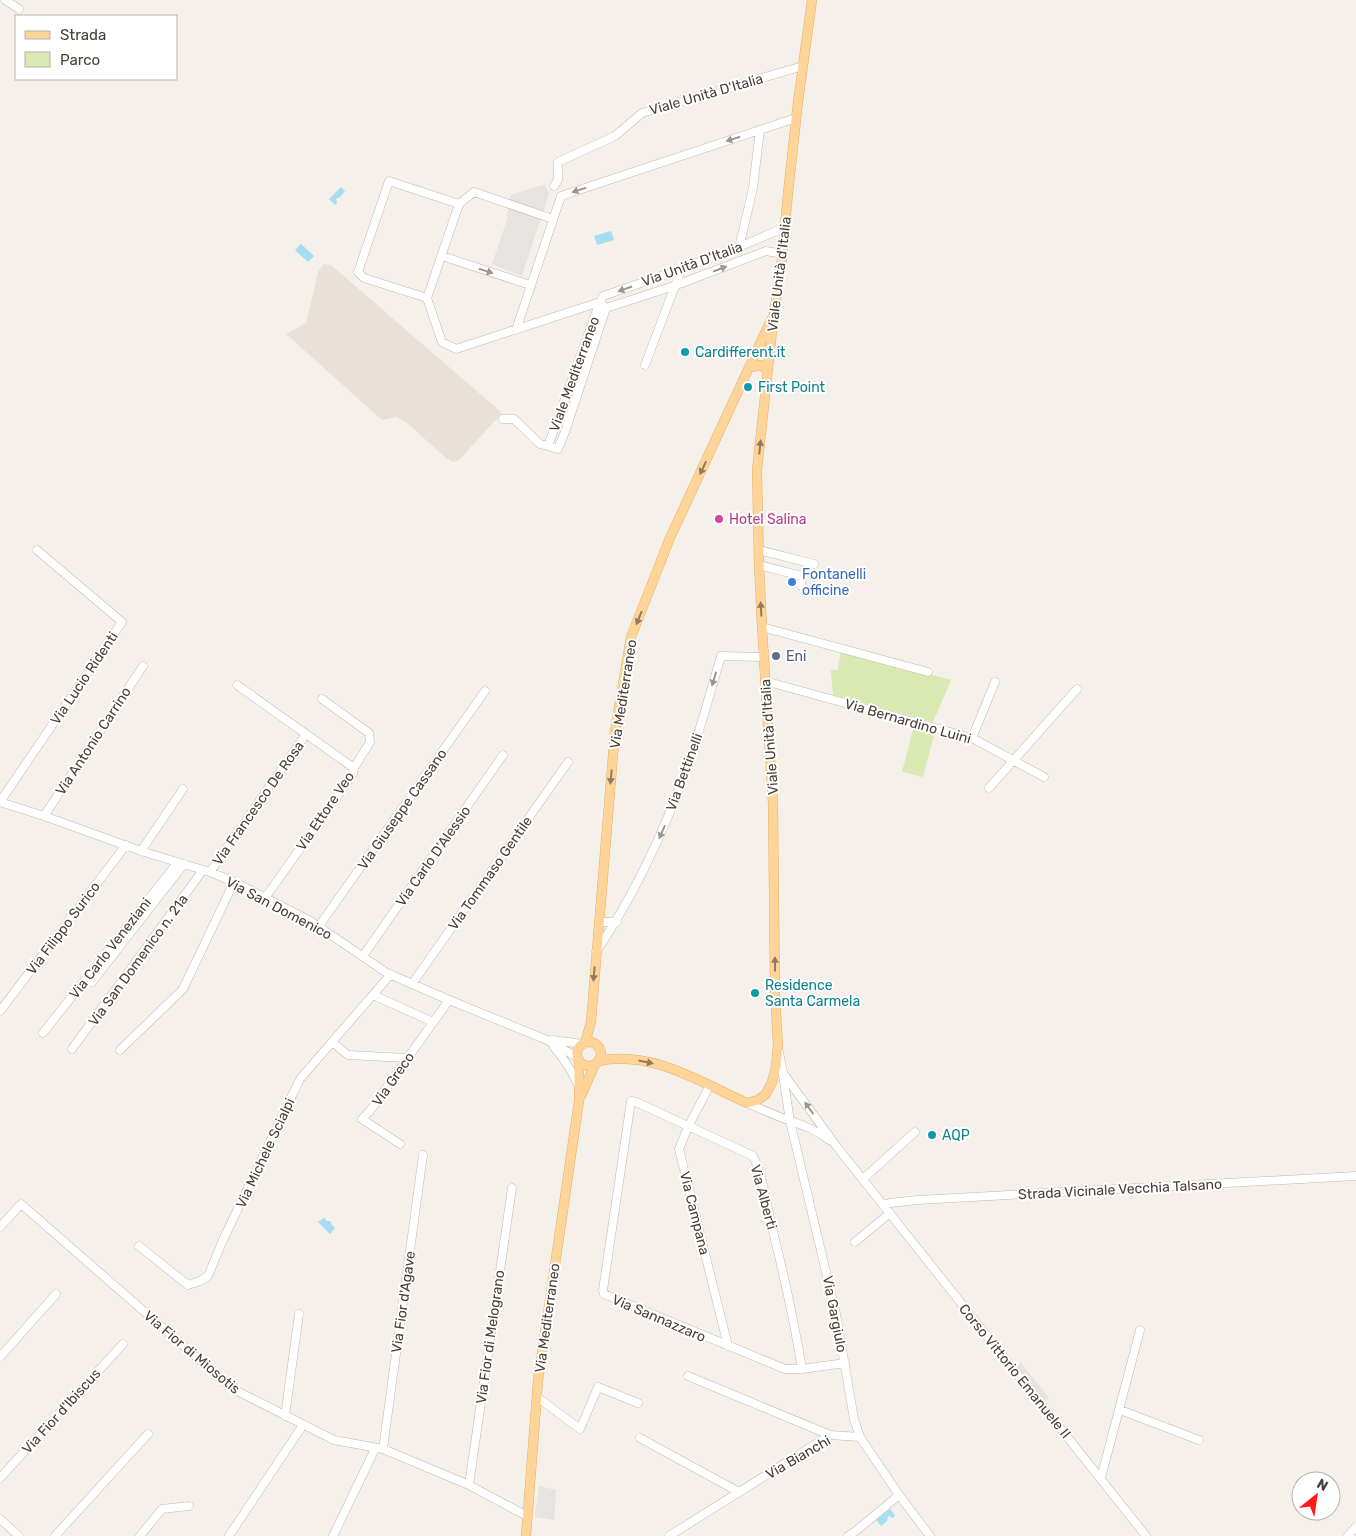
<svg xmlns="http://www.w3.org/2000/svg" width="1356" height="1536" font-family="Rubik,sans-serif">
  <rect width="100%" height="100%" fill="#f5f0e9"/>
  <!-- residential -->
  <path fill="#e9e1d7" d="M 323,264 L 331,265 L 502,413 L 459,460 L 453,462 L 446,458 L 406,422 L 396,417 L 382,420 L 286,334 L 306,323 L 318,272 Z"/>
  <!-- green -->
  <path fill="#d8eab1" d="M 841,650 L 951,680 L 933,722 L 833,695 L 831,670 L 838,670 Z
    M 914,726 L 935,732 L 923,777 L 902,772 Z"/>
  <!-- parking -->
  <path fill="#e6e3e1" d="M 545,184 L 549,194 L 522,276 L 492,264 L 508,217 L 506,216 L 511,195 Z
    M 1021,1363 L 1049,1398 L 1045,1401 L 1017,1366 Z
    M 539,1486 L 556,1490 L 554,1520 L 535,1517 Z"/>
  <!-- water -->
  <path fill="#a5ddf2" d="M 341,187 L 345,191 L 340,197 L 336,199 L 337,203 L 335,205 L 329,199 Z
    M 611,231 L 614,240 L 597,245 L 594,236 Z
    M 301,244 L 314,256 L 308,262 L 295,250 Z
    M 324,1218 L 327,1221 L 330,1221 L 332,1225 L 335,1228 L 330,1234 L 318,1222 Z
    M 890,1509 L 895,1515 L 893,1518 L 888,1516 L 887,1521 L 881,1526 L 876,1520 Z"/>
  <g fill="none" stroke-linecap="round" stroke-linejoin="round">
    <defs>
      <path id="minor" d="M 5,0 L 19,9
        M 554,186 L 558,180 L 558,162 L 615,136 L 642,113 L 803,66
        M 459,204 L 474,192 L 553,219
        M 739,248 L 753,188 L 760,130
        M 442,256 L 530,285
        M 427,298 L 459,204 L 389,181 L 358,272 L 364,278 L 427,298 L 442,342 L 456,349 L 600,302
        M 606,308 L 674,286 L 766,251 L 783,254
        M 516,330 L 561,196 L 796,118
        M 645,365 L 681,270
        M 503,419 L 514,419 L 540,444 L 558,449 L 565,432 L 606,308 L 600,302
        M 548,446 L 598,307 L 603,296 C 665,275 726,254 785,227
        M 759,550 L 814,564
        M 759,565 L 802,576 L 801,586
        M 762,627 L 928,672
        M 765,681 L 972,738 L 1044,777
        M 237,685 L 354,768 L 353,774 L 265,898
        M 322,699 L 369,733 L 370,742 L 354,768
        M 972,738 L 995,682
        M 989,788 L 1077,689
        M 0,802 L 44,816 L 141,851 L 210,872 L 234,882 L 309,920 L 387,973 L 449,1000 L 547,1040 L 577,1057
        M 0,802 L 122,622 L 37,550
        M 44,816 L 143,666
        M 141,851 L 183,789
        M 210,872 L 306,734
        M 599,922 L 617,922
        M 319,926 L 485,691
        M 596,952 C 638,890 669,821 693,750 C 703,719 712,687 721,656 L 763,657
        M 363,956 L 503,755
        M 92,982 L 184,864
        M 412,984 L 568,762
        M 373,995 L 433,1022
        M 0,1011 L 126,845
        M 43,1033 L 178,862
        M 552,1040 L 583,1044
        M 332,1042 L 348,1055 L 407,1058
        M 554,1047 C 564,1059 572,1070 578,1085
        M 72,1049 L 203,870
        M 120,1050 L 183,989 L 234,882
        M 779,1052 L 783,1073 L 837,1147 L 1146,1536
        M 783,1075 L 790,1121 L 836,1314 L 854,1419 L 860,1437 L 899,1495 L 930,1536
        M 710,1085 L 688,1127 L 679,1149 L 728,1346
        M 747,1103 C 761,1109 776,1116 791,1121 C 805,1126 817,1130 829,1140
        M 400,1144 L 362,1119 L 370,1111 L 449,1000
        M 863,1179 L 915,1132
        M 884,1205 L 890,1203 L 917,1200 L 1356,1176
        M 0,1227 L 21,1204 L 233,1389 L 334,1440 L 383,1449 L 469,1485 L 527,1516
        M 855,1242 L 890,1213
        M 139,1246 L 188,1285 L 200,1281 L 208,1276 L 223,1240 L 300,1079 L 391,974
        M 0,1357 L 56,1294
        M 802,1369 C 794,1320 783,1271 771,1223 C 766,1201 763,1176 753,1156 L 636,1102 L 631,1101 L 603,1290 L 604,1294 L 785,1369 L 802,1369 L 845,1363
        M 688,1376 L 830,1435
        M 537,1397 L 580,1429 L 598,1387 L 638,1403
        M 1120,1410 L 1199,1440
        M 285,1416 L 299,1314
        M 640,1438 L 739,1492
        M 383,1449 L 423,1155
        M 0,1478 L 123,1344
        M 1101,1478 L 1140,1330
        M 469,1485 L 512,1188
        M 0,1519 L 19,1536
        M 55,1536 L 148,1434
        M 140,1536 L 162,1509 L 189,1506
        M 229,1536 L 303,1425
        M 333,1536 L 375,1449
        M 669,1536 L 830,1435 L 860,1437
        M 848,1536 L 857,1530 L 899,1495
        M 1348,1536 L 1356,1527"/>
      <path id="major" d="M 749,368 L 760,365 L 768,370
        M577 1054a12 12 0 1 1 24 0a12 12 0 1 1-24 0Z
        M 585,1043 L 591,1022 L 615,731 L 631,637 L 670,538 L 771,320
        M 598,1061 C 652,1050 700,1082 747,1103 L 758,1100 L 766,1094 L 772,1082 L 776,1067 L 778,1045 L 775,995 L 773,804 L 762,627 L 759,565 L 757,470 L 774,313 L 781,269 L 788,193 L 798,102 L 812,0
        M 581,1096 L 595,1064
        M 526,1536 L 538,1381 L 579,1101 L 579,1061"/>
    </defs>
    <!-- minor casing -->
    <use href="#minor" stroke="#c4b9ae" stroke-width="9"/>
    <!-- major casing -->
    <use href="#major" stroke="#e7af65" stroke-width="10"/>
    <!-- minor -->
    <use href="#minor" stroke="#fff" stroke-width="8"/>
    <!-- major -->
    <use href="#major" stroke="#ffd498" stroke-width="9"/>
  </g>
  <!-- one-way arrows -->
  <defs><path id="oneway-solid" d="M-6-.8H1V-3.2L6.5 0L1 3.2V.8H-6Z" transform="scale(1.25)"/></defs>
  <g fill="#9b9691">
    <use href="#oneway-solid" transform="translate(733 139) rotate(162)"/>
    <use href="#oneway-solid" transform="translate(579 190) rotate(162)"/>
    <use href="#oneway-solid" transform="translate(720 269) rotate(-21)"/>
    <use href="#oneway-solid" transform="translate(486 271) rotate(18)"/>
    <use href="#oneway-solid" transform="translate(625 289) rotate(161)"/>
    <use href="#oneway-solid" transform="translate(714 679) rotate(107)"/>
    <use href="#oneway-solid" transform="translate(662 832) rotate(114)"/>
    <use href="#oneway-solid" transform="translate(809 1108) rotate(-126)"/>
  </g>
  <g fill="#927b5e">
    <use href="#oneway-solid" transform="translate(760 447) rotate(-84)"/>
    <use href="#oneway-solid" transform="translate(703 468) rotate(115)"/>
    <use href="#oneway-solid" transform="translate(761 609) rotate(-93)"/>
    <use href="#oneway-solid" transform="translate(639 618) rotate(112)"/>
    <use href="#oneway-solid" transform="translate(611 777) rotate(95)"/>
    <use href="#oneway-solid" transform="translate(775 964) rotate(-91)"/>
    <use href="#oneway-solid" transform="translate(594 974) rotate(95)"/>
    <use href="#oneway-solid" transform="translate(646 1062) rotate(12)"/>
  </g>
  <!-- markers -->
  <g fill="#0f9aa8" stroke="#fff" stroke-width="2">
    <circle cx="685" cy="352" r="5"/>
    <circle cx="748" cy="387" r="5"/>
    <circle cx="755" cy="993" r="5"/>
    <circle cx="932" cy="1135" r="5"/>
  </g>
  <circle fill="#d1479c" stroke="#fff" stroke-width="2" cx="719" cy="519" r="5"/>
  <circle fill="#3f7fe0" stroke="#fff" stroke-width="2" cx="792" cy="582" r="5"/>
  <circle fill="#5c6f8a" stroke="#fff" stroke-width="2" cx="776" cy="656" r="5"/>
  <g text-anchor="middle" stroke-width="4" stroke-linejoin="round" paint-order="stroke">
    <!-- street labels -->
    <g font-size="14" fill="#494037" stroke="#fff">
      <text transform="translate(706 94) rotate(-16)" y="5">Viale Unità D'Italia</text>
      <text transform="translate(692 264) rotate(-20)" y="5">Via Unità D'Italia</text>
      <text transform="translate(779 274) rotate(-83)" y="5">Viale Unità d'Italia</text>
      <text transform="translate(574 374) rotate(-70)" y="5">Viale Mediterraneo</text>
      <text transform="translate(84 678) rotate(-56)" y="5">Via Lucio Ridenti</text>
      <text transform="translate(623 694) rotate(-81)" y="5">Via Mediterraneo</text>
      <text transform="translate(908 721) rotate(16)" y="5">Via Bernardino Luini</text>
      <text transform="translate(769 737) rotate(-94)" y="5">Viale Unità d'Italia</text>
      <text transform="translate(93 741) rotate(-57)" y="5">Via Antonio Carrino</text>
      <text transform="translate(684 772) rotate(-70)" y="5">Via Bettinelli</text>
      <text transform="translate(258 803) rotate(-55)" y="5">Via Francesco De Rosa</text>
      <text transform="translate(402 809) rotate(-55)" y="5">Via Giuseppe Cassano</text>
      <text transform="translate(325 811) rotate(-56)" y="5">Via Ettore Veo</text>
      <text transform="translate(433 856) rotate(-55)" y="5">Via Carlo D'Alessio</text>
      <text transform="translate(490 873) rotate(-55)" y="5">Via Tommaso Gentile</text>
      <text transform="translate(279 908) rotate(28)" y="5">Via San Domenico</text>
      <text transform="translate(63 928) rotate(-53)" y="5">Via Filippo Surico</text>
      <text transform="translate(110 948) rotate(-52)" y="5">Via Carlo Veneziani</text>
      <text transform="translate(138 960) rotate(-54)" y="5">Via San Domenico n. 21a</text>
      <text transform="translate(393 1079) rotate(-55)" y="5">Via Greco</text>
      <text transform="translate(265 1153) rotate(-65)" y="5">Via Michele Scialpi</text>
      <text transform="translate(1120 1189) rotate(-3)" y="5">Strada Vicinale Vecchia Talsano</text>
      <text transform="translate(764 1197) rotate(75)" y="5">Via Alberti</text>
      <text transform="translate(695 1213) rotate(76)" y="5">Via Campana</text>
      <text transform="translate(403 1302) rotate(-82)" y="5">Via Fior d'Agave</text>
      <text transform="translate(835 1314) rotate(79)" y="5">Via Gargiulo</text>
      <text transform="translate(547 1318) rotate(-82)" y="5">Via Mediterraneo</text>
      <text transform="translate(659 1318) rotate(23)" y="5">Via Sannazzaro</text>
      <text transform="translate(490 1337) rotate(-82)" y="5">Via Fior di Melograno</text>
      <text transform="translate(192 1352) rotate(40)" y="5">Via Fior di Miosotis</text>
      <text transform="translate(1015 1371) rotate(51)" y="5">Corso Vittorio Emanuele II</text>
      <text transform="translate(61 1411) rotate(-48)" y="5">Via Fior d'Ibiscus</text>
      <text transform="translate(798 1457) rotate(-30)" y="5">Via Bianchi</text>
    </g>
    <!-- culture labels -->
    <g font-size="14" fill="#0d838f" stroke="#fff" text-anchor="start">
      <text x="695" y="357">Cardifferent.it</text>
      <text x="758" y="392">First Point</text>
      <text x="765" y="990">Residence<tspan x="765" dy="16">Santa Carmela</tspan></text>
      <text x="942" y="1140">AQP</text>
    </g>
    <!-- hotel labels -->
    <g font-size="14" fill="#b23c85" stroke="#fff" text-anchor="start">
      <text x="729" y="524">Hotel Salina</text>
    </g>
    <!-- shop labels -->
    <g font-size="14" fill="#366cbe" stroke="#fff" text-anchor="start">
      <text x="802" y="579">Fontanelli<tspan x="802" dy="16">officine</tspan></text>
    </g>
    <!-- service labels -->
    <g font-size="14" fill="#4e5e75" stroke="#fff" text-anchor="start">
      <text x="786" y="661">Eni</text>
    </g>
  </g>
  <!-- legend -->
  <rect x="15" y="15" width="162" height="65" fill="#ffffff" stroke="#b6b3af"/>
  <rect x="25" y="31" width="25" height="8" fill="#ffd498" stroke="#b6b3af"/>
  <text x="60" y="40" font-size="15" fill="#494037">Strada</text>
  <rect x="25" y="52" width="25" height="15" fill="#d8eab1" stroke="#b6b3af"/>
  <text x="60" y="65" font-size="15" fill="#494037">Parco</text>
  <!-- north arrow -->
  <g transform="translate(1316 1496) rotate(30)"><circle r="24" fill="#ffffff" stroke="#b6b3af"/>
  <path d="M0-4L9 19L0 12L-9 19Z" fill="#ff1b17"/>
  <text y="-8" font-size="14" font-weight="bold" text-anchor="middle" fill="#494037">N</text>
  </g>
</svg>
